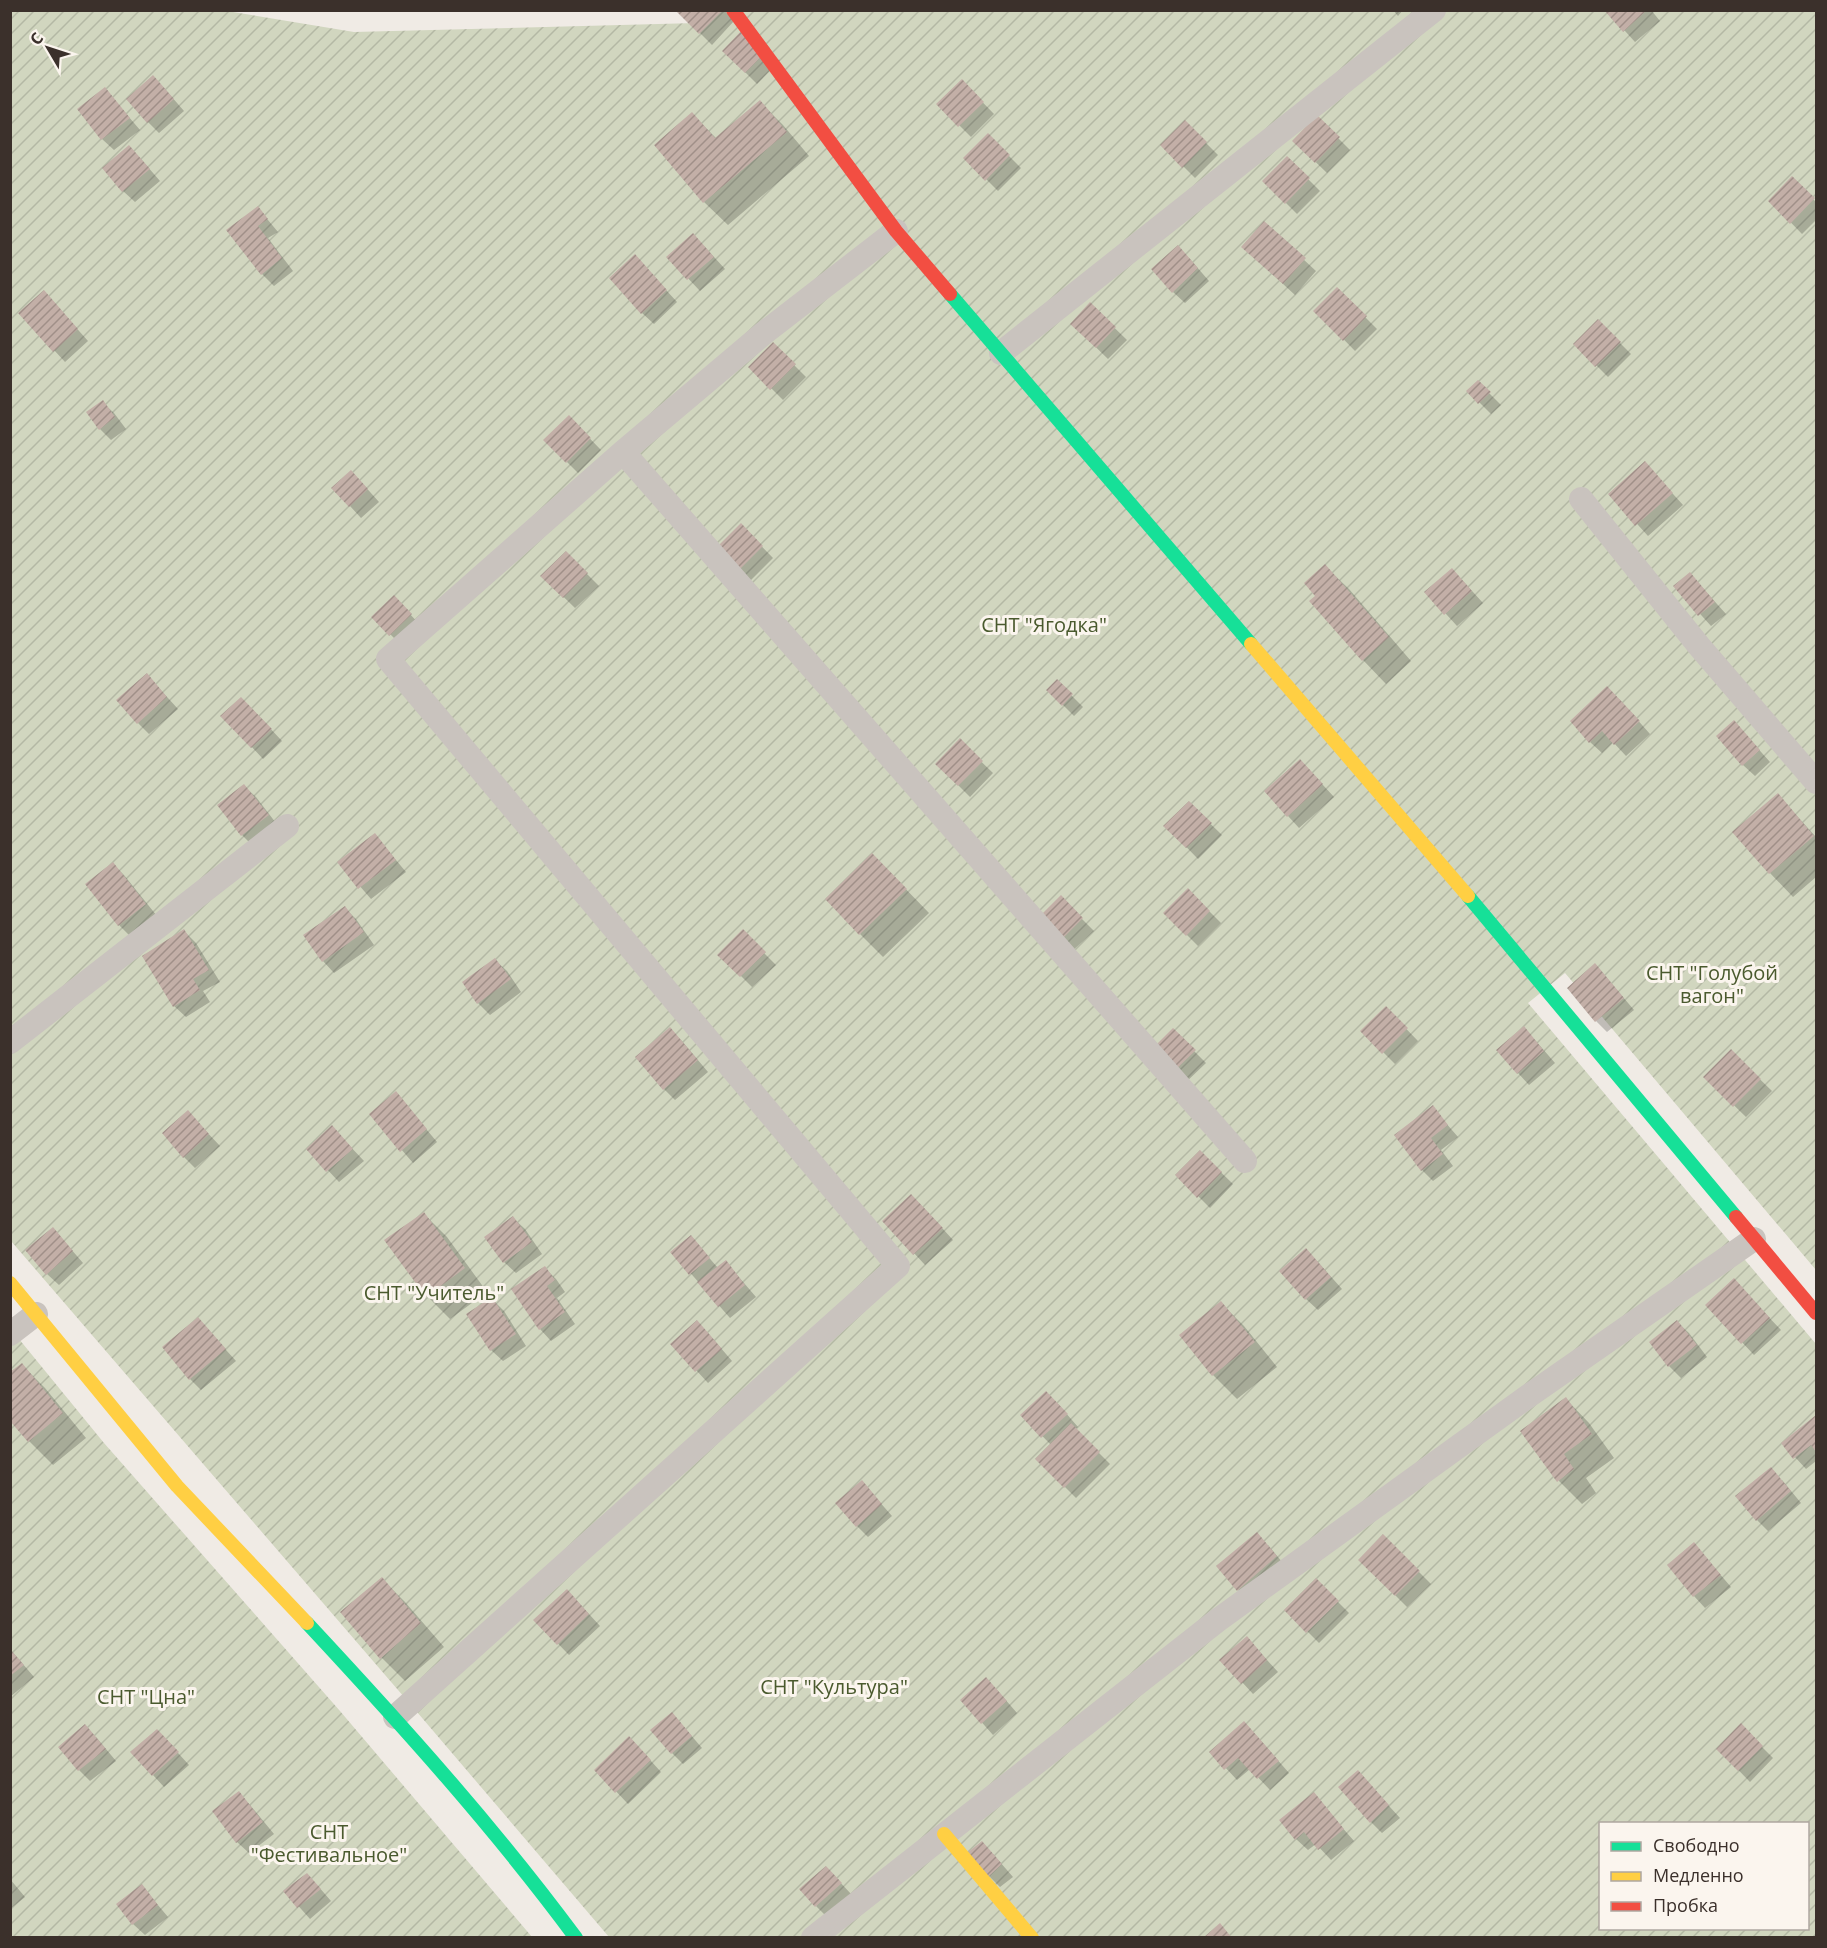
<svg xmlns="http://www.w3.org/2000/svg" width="1827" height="1948" font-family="'Open Sans',sans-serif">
  <defs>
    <pattern id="garden-furrows" width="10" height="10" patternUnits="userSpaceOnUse" patternTransform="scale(1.5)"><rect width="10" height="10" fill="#d1d6bf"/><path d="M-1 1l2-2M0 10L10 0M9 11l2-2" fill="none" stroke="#b4b8a4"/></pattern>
    <pattern id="building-hatch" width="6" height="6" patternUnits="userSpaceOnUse" patternTransform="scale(1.5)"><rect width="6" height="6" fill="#c3afa7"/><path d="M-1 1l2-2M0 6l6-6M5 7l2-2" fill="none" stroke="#a08f88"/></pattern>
  </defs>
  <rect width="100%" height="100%" fill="#f0ebe5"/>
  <!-- garden -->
  <path fill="url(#garden-furrows)" fill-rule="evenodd" d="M 711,10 L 1816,11 L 1816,1270 L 1565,973 L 1528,1003 L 1816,1344 L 1816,1937 L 609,1937 L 417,1712 L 11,1241 L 10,11 L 227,11 L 354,32 L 696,23 ZM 1600,1824 L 1808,1824 L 1808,1928 L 1600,1928 Z
    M 10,1328 L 104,1443 L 340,1711 L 532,1937 L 11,1937 Z"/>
  <!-- shadow -->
  <path fill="#0003" d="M 724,10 L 734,21 L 712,45 L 679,12 Z
    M 1393,10 L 1403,10 L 1398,16 Z
    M 1606,10 L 1651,10 L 1660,21 L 1635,42 Z
    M 724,51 L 780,60 L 757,84 Z
    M 962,81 L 994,114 L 971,137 L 938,104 Z
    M 164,88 L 184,111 L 159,133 L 148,122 Z
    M 105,89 L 140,130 L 114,150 L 102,139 Z
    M 760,102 L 783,125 L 809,156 L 728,225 L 704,202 L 692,114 L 717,139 Z
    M 1317,117 L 1350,150 L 1327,173 L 1294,141 Z
    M 1185,122 L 1218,155 L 1195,178 L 1162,145 Z
    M 988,135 L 1021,168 L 998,191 L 965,158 Z
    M 140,158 L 160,181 L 135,202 L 123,191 Z
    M 1287,158 L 1320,191 L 1297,214 L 1264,181 Z
    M 1792,178 L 1816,202 L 1816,220 L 1802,234 L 1770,201 Z
    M 258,208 L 278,232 L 268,238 L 293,271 L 274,286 L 262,274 L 229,230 Z
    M 1264,223 L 1316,271 L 1295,295 L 1255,258 Z
    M 704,246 L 725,269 L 700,291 L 668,257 Z
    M 1189,258 L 1209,281 L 1185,303 L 1173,292 Z
    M 646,268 L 677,302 L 654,324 L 642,313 Z
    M 1337,289 L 1377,329 L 1355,351 L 1316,311 Z
    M 55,304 L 88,341 L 65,362 L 54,350 Z
    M 1090,304 L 1127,340 L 1108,359 L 1072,324 Z
    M 1598,321 L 1631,354 L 1608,377 L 1575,344 Z
    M 773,344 L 806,377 L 783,400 L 750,367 Z
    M 1478,382 L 1501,405 L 1491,414 L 1468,391 Z
    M 102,402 L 114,413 L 126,429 L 111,440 L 100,429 Z
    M 569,417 L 601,450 L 578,473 L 545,440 Z
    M 1645,463 L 1683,505 L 1648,536 L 1610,494 Z
    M 362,483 L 379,502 L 361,518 L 350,506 Z
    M 741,525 L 773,558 L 750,581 L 718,548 Z
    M 566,553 L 599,586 L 575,608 L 542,576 Z
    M 1325,566 L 1349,589 L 1411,661 L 1386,684 L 1363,660 L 1311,601 L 1318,596 Z
    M 1690,574 L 1726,614 L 1711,626 L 1675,586 Z
    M 1463,581 L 1483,603 L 1457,626 L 1426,592 Z
    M 394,597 L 422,627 L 402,646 L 373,617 Z
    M 147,675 L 178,709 L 149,734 L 138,723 Z
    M 1057,681 L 1083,707 L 1074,716 L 1048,690 Z
    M 1619,699 L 1650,734 L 1626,756 L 1613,742 L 1602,753 L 1590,742 Z
    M 253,710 L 282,741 L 263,759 L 223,716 Z
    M 1745,734 L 1770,762 L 1755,776 L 1743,765 Z
    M 960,741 L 993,773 L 970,797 L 937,764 Z
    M 1311,772 L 1334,797 L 1299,828 L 1266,792 Z
    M 244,786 L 256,797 L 279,827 L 253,846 L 242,835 Z
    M 1778,795 L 1816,837 L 1816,877 L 1793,897 L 1770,873 Z
    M 1189,803 L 1222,835 L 1198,859 L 1166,826 Z
    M 375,835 L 406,872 L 371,899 L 339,862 Z
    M 113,864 L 124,875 L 157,916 L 130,936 L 119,925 Z
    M 896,879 L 929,913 L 883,957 L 860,934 Z
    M 1188,890 L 1221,923 L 1198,946 L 1165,913 Z
    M 1061,898 L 1094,931 L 1070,953 L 1037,921 Z
    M 345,908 L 356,919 L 374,945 L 334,973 L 323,961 Z
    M 184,931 L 196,943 L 220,982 L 203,991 L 210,1002 L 186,1017 L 174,1006 Z
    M 743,932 L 776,965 L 752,987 L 720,955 Z
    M 495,960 L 507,971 L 521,992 L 490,1015 L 478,1003 L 464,983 Z
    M 1606,977 L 1634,1010 L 1607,1032 L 1596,1021 Z
    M 1386,1008 L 1418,1041 L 1395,1064 L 1362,1031 Z
    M 1173,1030 L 1206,1063 L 1183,1085 L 1150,1053 Z
    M 681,1040 L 708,1072 L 675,1100 L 664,1089 Z
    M 1535,1040 L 1555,1063 L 1529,1085 L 1518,1073 Z
    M 1731,1051 L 1772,1091 L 1746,1117 L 1705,1077 Z
    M 396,1093 L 437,1142 L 413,1163 L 371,1114 Z
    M 1432,1107 L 1458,1137 L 1441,1150 L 1453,1166 L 1433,1181 L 1422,1170 Z
    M 188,1112 L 220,1146 L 195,1168 L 184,1157 Z
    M 332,1127 L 364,1161 L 339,1182 L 308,1149 Z
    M 1200,1152 L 1233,1184 L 1210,1208 L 1177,1175 Z
    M 923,1207 L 953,1240 L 925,1265 L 914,1253 Z
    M 424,1214 L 447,1237 L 487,1292 L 450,1319 L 427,1296 Z
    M 513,1218 L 525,1229 L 542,1254 L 516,1273 L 504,1262 Z
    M 691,1237 L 718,1268 L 726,1262 L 756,1297 L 730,1318 L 672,1252 Z
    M 64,1241 L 83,1263 L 59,1285 L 47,1274 Z
    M 1317,1261 L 1342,1289 L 1318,1310 L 1306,1299 Z
    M 545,1268 L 556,1279 L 565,1292 L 557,1298 L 575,1324 L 551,1341 L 540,1329 Z
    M 1745,1292 L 1781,1330 L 1754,1355 L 1707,1305 Z
    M 492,1299 L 504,1311 L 526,1346 L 503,1361 L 491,1350 Z
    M 1221,1303 L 1244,1326 L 1277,1367 L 1237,1399 L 1213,1375 L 1181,1335 Z
    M 198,1319 L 236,1361 L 201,1390 L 190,1379 Z
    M 1677,1322 L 1689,1333 L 1707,1357 L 1681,1378 L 1669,1366 L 1651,1342 Z
    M 708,1333 L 732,1361 L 708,1383 L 672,1344 Z
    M 22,1365 L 45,1388 L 86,1438 L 53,1465 L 29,1441 L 10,1418 Z
    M 1566,1399 L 1589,1423 L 1614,1458 L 1586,1478 L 1596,1493 L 1582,1504 L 1559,1481 Z
    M 1058,1404 L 1078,1427 L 1075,1429 L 1110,1464 L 1076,1498 L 1037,1459 L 1051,1445 L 1022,1415 Z
    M 1816,1417 L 1816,1461 L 1806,1469 L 1783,1444 Z
    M 1782,1480 L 1801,1503 L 1768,1531 L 1757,1520 Z
    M 862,1482 L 892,1516 L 868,1537 L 857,1526 Z
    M 1383,1536 L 1431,1584 L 1407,1607 L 1360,1560 Z
    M 1694,1544 L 1731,1587 L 1705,1608 L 1694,1596 Z
    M 1268,1545 L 1288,1569 L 1249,1601 L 1238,1590 Z
    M 382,1579 L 405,1602 L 444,1647 L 405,1681 L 382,1658 L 342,1612 Z
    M 1316,1580 L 1349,1613 L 1319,1643 L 1286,1610 Z
    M 578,1602 L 600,1626 L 569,1655 L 535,1620 Z
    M 10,1649 L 34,1677 L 10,1697 Z
    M 1258,1650 L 1278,1672 L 1253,1694 L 1242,1682 Z
    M 997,1690 L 1017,1713 L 993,1735 L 962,1700 Z
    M 683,1726 L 702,1748 L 683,1764 L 672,1753 Z
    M 1741,1726 L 1773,1758 L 1750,1782 L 1718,1749 Z
    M 1255,1734 L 1289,1773 L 1270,1790 L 1250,1769 L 1237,1780 L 1211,1752 Z
    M 96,1737 L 116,1761 L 90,1781 L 79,1770 Z
    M 168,1742 L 189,1765 L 164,1787 L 153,1775 Z
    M 641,1750 L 661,1772 L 628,1804 L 596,1770 Z
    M 1358,1772 L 1400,1818 L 1382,1833 L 1371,1822 Z
    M 239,1793 L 250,1805 L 274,1834 L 249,1853 L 237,1842 Z
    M 1313,1794 L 1354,1841 L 1331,1860 L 1316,1844 L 1308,1850 L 1296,1839 Z
    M 993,1854 L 1013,1877 L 1000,1887 L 989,1876 Z
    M 10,1879 L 25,1897 L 10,1909 Z
    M 837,1879 L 852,1895 L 827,1917 L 816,1906 Z
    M 142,1886 L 168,1917 L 145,1935 L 133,1924 Z
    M 318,1886 L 331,1901 L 310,1919 L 286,1892 Z"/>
  <!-- building -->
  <path fill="url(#building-hatch)" d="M 678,10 L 723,10 L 699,34 L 677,12 Z
    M 1604,10 L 1647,10 L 1623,32 Z
    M 747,25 L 770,48 L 745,73 L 722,51 Z
    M 153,75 L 174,99 L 147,123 L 126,99 Z
    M 962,79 L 984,102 L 958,127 L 936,104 Z
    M 105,87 L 130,118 L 101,140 L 77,109 Z
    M 760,100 L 787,132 L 703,203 L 654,145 L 692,112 L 715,138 Z
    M 1317,115 L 1340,137 L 1315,163 L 1292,141 Z
    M 1185,120 L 1207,142 L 1182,168 L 1160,145 Z
    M 988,133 L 1010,155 L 985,181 L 963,158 Z
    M 129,145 L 150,169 L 122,192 L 102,168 Z
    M 1287,156 L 1310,178 L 1285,204 L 1262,181 Z
    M 1792,176 L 1815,198 L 1790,224 L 1768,201 Z
    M 258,206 L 268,219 L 258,226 L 282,258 L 261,275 L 226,230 Z
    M 1264,221 L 1306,258 L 1283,284 L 1241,247 Z
    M 693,233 L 714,257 L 687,280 L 666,257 Z
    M 1178,245 L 1198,268 L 1172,293 L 1151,269 Z
    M 635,254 L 667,290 L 641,314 L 609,278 Z
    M 1337,287 L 1367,316 L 1343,341 L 1313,311 Z
    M 44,290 L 78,329 L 53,352 L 18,313 Z
    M 1090,302 L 1116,327 L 1096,348 L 1070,324 Z
    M 1598,319 L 1621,342 L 1595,367 L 1573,344 Z
    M 773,342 L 796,364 L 770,390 L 748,367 Z
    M 1478,380 L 1491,392 L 1478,404 L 1466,391 Z
    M 103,400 L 115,417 L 99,430 L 86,412 Z
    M 569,415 L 591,438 L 566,463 L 543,440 Z
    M 1645,461 L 1673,493 L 1635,526 L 1608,494 Z
    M 351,470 L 368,489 L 349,507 L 331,488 Z
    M 741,523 L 763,546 L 738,571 L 716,548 Z
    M 566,551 L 588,573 L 563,598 L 540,576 Z
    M 1325,564 L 1389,637 L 1362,661 L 1309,601 L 1315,596 L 1304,583 Z
    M 1452,568 L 1472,591 L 1444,615 L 1424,592 Z
    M 1690,572 L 1715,602 L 1698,616 L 1673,586 Z
    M 394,595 L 412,614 L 389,636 L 371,617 Z
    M 147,673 L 167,697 L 137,724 L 116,700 Z
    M 1057,679 L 1073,694 L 1062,706 L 1046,690 Z
    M 1607,686 L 1640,721 L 1614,745 L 1602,731 L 1589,743 L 1570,721 Z
    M 241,697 L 272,729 L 251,748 L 220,716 Z
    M 1734,720 L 1760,750 L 1742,766 L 1716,736 Z
    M 960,738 L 983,761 L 958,786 L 935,764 Z
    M 1300,759 L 1323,784 L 1287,817 L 1264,791 Z
    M 244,784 L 269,815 L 241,836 L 217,805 Z
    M 1778,793 L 1814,836 L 1769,874 L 1732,832 Z
    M 1189,801 L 1212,823 L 1186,848 L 1163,826 Z
    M 375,833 L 396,860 L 358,889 L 337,862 Z
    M 872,853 L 907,889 L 859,935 L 825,899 Z
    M 113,862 L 146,904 L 118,926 L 85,884 Z
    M 1188,888 L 1210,911 L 1186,936 L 1163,913 Z
    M 1061,895 L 1083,918 L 1058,943 L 1035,921 Z
    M 345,906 L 364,932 L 322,962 L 303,935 Z
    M 184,929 L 209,970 L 193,979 L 200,990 L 173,1007 L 142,956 Z
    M 743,929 L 766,952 L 740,977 L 717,955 Z
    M 495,958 L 511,979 L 477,1004 L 462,982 Z
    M 1595,963 L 1624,998 L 1595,1022 L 1567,988 Z
    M 1386,1006 L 1408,1028 L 1382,1054 L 1360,1031 Z
    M 1524,1026 L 1544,1051 L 1517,1074 L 1496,1050 Z
    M 670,1027 L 698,1060 L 663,1090 L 635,1057 Z
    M 1173,1028 L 1196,1050 L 1170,1075 L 1148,1053 Z
    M 1731,1049 L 1761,1079 L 1733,1107 L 1703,1077 Z
    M 396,1091 L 427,1129 L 400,1152 L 369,1114 Z
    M 1433,1105 L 1448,1125 L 1431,1138 L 1443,1154 L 1421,1171 L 1394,1135 Z
    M 188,1110 L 209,1134 L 183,1158 L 162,1133 Z
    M 332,1125 L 353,1149 L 326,1172 L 306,1149 Z
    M 1200,1150 L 1222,1172 L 1197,1198 L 1175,1175 Z
    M 911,1194 L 943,1228 L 913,1255 L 882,1221 Z
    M 424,1212 L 465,1268 L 426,1297 L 384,1240 Z
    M 513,1216 L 532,1242 L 503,1263 L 484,1237 Z
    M 53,1227 L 73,1251 L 46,1275 L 25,1250 Z
    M 691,1235 L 710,1258 L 689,1275 L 670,1252 Z
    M 1306,1248 L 1331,1277 L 1305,1300 L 1279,1271 Z
    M 726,1260 L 745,1285 L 718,1307 L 697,1282 Z
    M 545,1266 L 555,1280 L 547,1286 L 565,1312 L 539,1330 L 511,1289 Z
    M 1734,1278 L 1770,1318 L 1741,1344 L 1705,1305 Z
    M 492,1297 L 516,1334 L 490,1351 L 466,1314 Z
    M 1221,1301 L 1255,1342 L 1212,1376 L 1179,1335 Z
    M 198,1317 L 226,1349 L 189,1380 L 162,1347 Z
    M 697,1320 L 722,1349 L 695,1372 L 670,1344 Z
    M 1677,1320 L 1697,1345 L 1668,1367 L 1649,1342 Z
    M 22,1363 L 63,1413 L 28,1442 L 10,1421 L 10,1372 Z
    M 1046,1391 L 1068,1414 L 1041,1438 L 1020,1415 Z
    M 1566,1397 L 1592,1434 L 1564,1454 L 1574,1469 L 1557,1482 L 1520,1431 Z
    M 1816,1415 L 1816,1452 L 1811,1445 L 1793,1459 L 1781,1443 Z
    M 1071,1423 L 1100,1452 L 1064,1488 L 1035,1459 Z
    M 1771,1467 L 1791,1491 L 1756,1521 L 1735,1496 Z
    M 862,1480 L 882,1504 L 856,1527 L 835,1503 Z
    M 1257,1532 L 1277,1556 L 1237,1591 L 1216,1566 Z
    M 1383,1534 L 1420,1571 L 1395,1596 L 1358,1560 Z
    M 1694,1542 L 1721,1575 L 1693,1597 L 1667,1565 Z
    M 382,1577 L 421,1623 L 380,1659 L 340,1612 Z
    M 1316,1578 L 1339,1601 L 1306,1633 L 1284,1610 Z
    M 567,1589 L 589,1614 L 557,1645 L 533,1620 Z
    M 1247,1636 L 1267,1660 L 1241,1684 L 1219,1660 Z
    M 10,1649 L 24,1665 L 10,1676 Z
    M 986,1677 L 1007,1701 L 981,1724 L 960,1700 Z
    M 672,1712 L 692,1736 L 671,1754 L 650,1730 Z
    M 1244,1721 L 1279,1761 L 1257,1779 L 1238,1758 L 1224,1770 L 1209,1752 Z
    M 1741,1723 L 1763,1746 L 1738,1771 L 1716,1749 Z
    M 85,1724 L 106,1749 L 78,1771 L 58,1747 Z
    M 157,1729 L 179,1752 L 152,1776 L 130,1752 Z
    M 629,1736 L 651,1760 L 615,1793 L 594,1770 Z
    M 1358,1770 L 1389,1805 L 1370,1823 L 1338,1787 Z
    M 239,1791 L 263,1822 L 236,1843 L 212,1811 Z
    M 1314,1792 L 1344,1829 L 1318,1850 L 1304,1832 L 1295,1840 L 1279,1820 Z
    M 982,1841 L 1002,1864 L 988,1877 L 967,1853 Z
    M 826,1866 L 842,1883 L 815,1907 L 799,1889 Z
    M 307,1873 L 321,1889 L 297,1908 L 283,1891 Z
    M 142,1884 L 158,1905 L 132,1925 L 116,1904 Z
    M 1220,1923 L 1232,1938 L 1203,1938 Z"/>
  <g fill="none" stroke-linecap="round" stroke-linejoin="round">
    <!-- lane -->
    <path stroke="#c9c3be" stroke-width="24" d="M 1001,353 L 1434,10
      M 623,452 L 1245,1161
      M 1581,499 L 1699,646 L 1816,782
      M 10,1042 L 287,826
      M 10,1334 L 36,1314
      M 395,1717 L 898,1266 L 388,659 L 623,452 L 764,333 L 896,231
      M 813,1938 L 1218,1620 L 1527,1397 L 1754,1239"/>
    <!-- fast -->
    <path stroke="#16e098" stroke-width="14" d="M 950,294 L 1251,644
      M 1468,896 L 1736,1217
      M 307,1623 C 401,1724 494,1827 576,1938"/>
    <!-- slow -->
    <path stroke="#ffcf43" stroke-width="14" d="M 1251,644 L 1468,896
      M 10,1283 L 177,1486 L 307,1623
      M 944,1834 L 1032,1938"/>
    <!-- jam -->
    <path stroke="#f24e42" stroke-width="14" d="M 733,10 L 896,231 L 950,294
      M 1736,1217 L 1816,1313"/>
  </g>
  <g text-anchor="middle" stroke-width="6" stroke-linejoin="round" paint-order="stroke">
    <!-- park labels -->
    <g font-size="20" fill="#4a5a2e" stroke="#fbf5ee">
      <text x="1044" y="632">СНТ "Ягодка"</text>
      <text x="1712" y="980">СНТ "Голубой<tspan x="1712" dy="23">вагон"</tspan></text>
      <text x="434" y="1300">СНТ "Учитель"</text>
      <text x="834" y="1694">СНТ "Культура"</text>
      <text x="146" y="1704">СНТ "Цна"</text>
      <text x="329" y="1839">СНТ<tspan x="329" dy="23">"Фестивальное"</tspan></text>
    </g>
  </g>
  <!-- border -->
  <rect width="1827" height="1948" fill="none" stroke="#3b302b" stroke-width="24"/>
  <!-- legend -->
  <rect x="1599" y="1822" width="210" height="108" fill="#fbf5ee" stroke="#aea6a0" stroke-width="1.5"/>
  <rect x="1611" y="1842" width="30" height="9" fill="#16e098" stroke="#aea6a0" stroke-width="1.5"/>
  <text x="1653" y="1852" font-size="18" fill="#3b302b">Свободно</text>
  <rect x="1611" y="1872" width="30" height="9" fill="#ffcf43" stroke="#aea6a0" stroke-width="1.5"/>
  <text x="1653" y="1882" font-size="18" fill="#3b302b">Медленно</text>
  <rect x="1611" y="1902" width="30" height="9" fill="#f24e42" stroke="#aea6a0" stroke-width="1.5"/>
  <text x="1653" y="1912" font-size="18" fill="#3b302b">Пробка</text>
  <!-- north arrow -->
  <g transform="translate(48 48) rotate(309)" stroke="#fbf5ee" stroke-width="4.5" paint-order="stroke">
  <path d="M0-4.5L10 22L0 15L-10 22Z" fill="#3b302b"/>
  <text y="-9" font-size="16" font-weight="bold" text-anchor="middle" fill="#3b302b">С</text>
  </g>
</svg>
